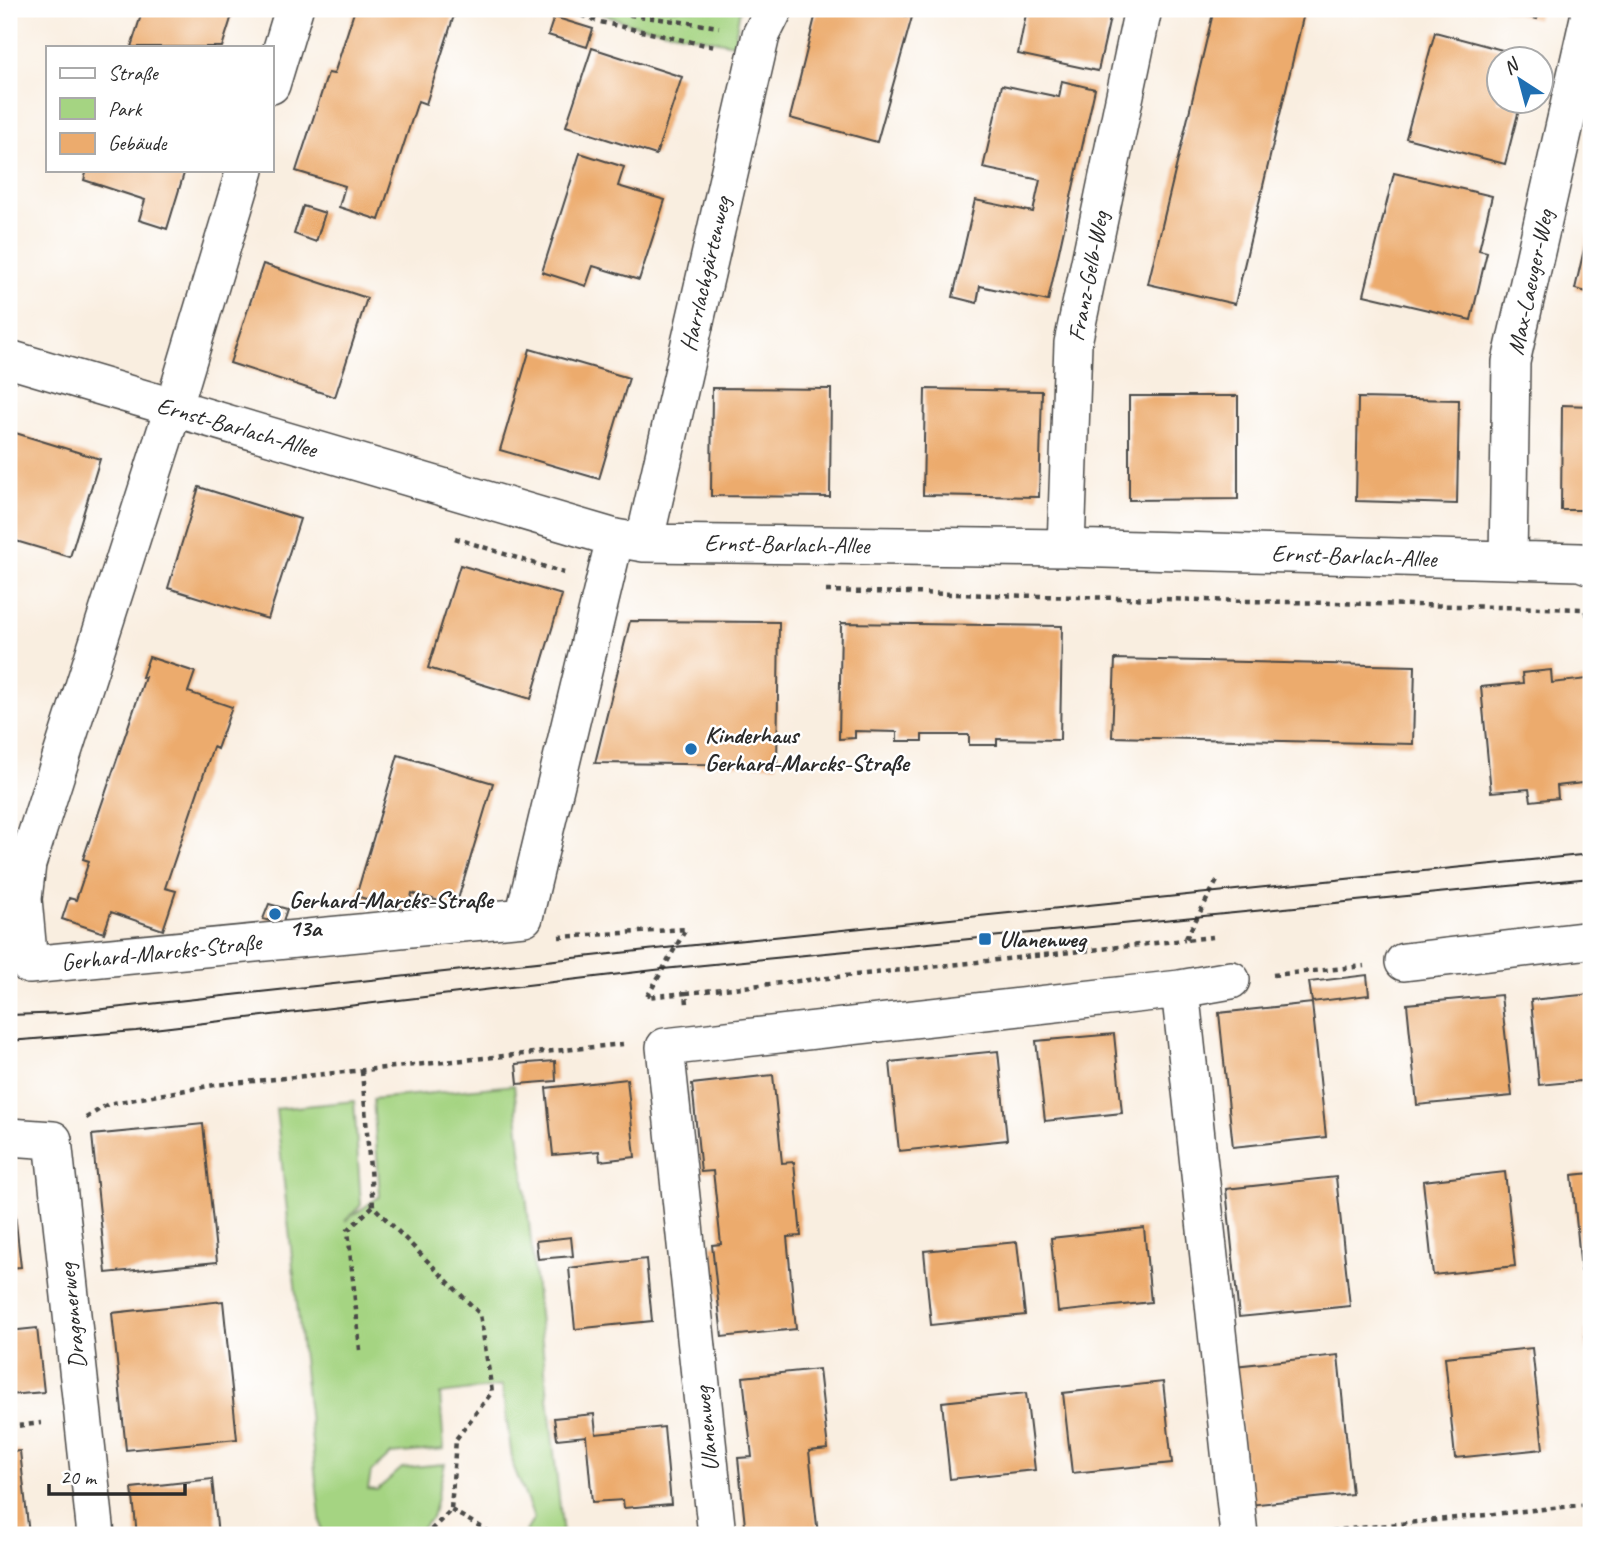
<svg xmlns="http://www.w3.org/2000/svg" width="1600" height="1544" font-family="Caveat,sans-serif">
  <rect width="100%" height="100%" fill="#fff"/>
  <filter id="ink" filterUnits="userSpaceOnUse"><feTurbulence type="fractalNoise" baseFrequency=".0143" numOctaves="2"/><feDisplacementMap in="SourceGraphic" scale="14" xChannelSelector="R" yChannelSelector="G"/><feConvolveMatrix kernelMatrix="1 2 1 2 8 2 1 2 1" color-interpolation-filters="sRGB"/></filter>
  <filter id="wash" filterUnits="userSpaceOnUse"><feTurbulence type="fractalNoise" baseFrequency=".00686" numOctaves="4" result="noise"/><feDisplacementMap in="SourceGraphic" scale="28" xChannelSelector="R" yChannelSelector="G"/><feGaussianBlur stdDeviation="1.57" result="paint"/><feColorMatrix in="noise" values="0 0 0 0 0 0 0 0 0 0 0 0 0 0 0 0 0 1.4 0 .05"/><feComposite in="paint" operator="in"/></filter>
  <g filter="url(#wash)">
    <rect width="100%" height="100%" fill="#f9eee0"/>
    <!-- green -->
    <path fill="#a5d482" stroke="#688056" stroke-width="2" d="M 589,9 L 740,9 L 734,44 L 631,24 Z
      M 514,1085 L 563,1535 L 524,1535 L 534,1518 L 513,1465 L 502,1386 L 440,1394 L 444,1449 L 391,1454 L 371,1472 L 368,1489 L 377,1490 L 402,1468 L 445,1464 L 432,1518 L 414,1535 L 322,1535 L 276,1109 L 354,1101 L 361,1205 L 345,1221 L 380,1196 L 373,1099 Z"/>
    <g id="blocks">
      <!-- building -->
      <path fill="#ecab6d" d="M 143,9 L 234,9 L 222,47 L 131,47 Z
        M 355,9 L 456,9 L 426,104 L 418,101 L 379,220 L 339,207 L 345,186 L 296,171 L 328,73 L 334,74 Z
        M 817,9 L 878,9 L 912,17 L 877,142 L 790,118 Z
        M 1027,9 L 1112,9 L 1098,71 L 1018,54 Z
        M 1214,9 L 1305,9 L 1235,304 L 1148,284 Z
        M 1499,9 L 1540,9 L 1537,19 Z
        M 554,17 L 593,29 L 587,47 L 548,35 Z
        M 1435,32 L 1536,59 L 1498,60 L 1498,102 L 1521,102 L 1505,164 L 1406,138 Z
        M 592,48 L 682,77 L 656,155 L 566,126 Z
        M 1062,81 L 1095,89 L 1048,301 L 980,286 L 977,303 L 953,297 L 975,200 L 1033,212 L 1040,180 L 983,168 L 1002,85 L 1059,97 Z
        M 580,153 L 624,167 L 618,186 L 665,200 L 639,280 L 593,266 L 586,286 L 542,272 Z
        M 87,170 L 185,170 L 167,229 L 139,220 L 145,200 L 84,180 Z
        M 1394,173 L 1492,196 L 1479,250 L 1487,252 L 1471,320 L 1364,295 Z
        M 303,206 L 325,213 L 316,242 L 294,234 Z
        M 1590,223 L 1591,223 L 1591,293 L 1575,289 Z
        M 263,264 L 367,298 L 335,397 L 230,363 Z
        M 530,349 L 629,378 L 599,479 L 500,450 Z
        M 712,388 L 831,389 L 830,497 L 711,496 Z
        M 925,389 L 1042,391 L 1039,497 L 923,495 Z
        M 1129,396 L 1238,396 L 1238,499 L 1129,500 Z
        M 1358,398 L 1459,400 L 1457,504 L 1356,501 Z
        M 1562,405 L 1591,406 L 1591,510 L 1561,510 Z
        M 9,431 L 100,459 L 70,557 L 9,539 Z
        M 199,487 L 300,519 L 268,619 L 168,588 Z
        M 460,565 L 562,595 L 531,699 L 428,668 Z
        M 630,621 L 779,622 L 777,765 L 595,763 Z
        M 841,623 L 1062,626 L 1060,740 L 997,739 L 997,745 L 969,745 L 969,735 L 922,735 L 922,741 L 897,741 L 897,732 L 855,731 L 855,738 L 839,739 Z
        M 149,657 L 195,672 L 188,692 L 232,707 L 217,749 L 213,747 L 165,888 L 176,891 L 163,930 L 111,912 L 104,933 L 62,919 L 69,898 L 76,900 L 89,861 L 83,859 L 145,677 L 142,677 Z
        M 1115,659 L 1415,666 L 1413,744 L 1112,737 Z
        M 1551,670 L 1552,683 L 1587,679 L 1589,702 L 1591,702 L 1591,782 L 1557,786 L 1558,798 L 1531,801 L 1529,789 L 1491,792 L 1481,687 L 1523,683 L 1522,673 Z
        M 398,755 L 493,783 L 456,906 L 412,893 L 408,911 L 356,896 Z
        M 269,904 L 287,909 L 282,924 L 263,919 Z
        M 1367,975 L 1369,995 L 1312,1002 L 1309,982 Z
        M 1591,994 L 1591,1080 L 1539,1085 L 1531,1000 Z
        M 1501,995 L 1512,1096 L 1417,1105 L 1407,1004 Z
        M 1312,1003 L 1326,1137 L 1233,1147 L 1219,1013 Z
        M 1114,1034 L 1122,1113 L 1045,1121 L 1036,1041 Z
        M 998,1051 L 1007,1140 L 899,1151 L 890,1062 Z
        M 555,1061 L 556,1081 L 518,1084 L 516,1064 Z
        M 773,1075 L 782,1163 L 794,1162 L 801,1236 L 787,1237 L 796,1329 L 722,1337 L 712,1245 L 721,1244 L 713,1171 L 701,1172 L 692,1084 Z
        M 627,1079 L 635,1157 L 600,1161 L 599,1151 L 553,1155 L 546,1088 Z
        M 203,1124 L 217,1262 L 106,1273 L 92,1135 Z
        M 1505,1172 L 1515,1266 L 1433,1275 L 1423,1181 Z
        M 1591,1173 L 1591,1270 L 1581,1271 L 1572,1175 Z
        M 1336,1177 L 1350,1306 L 1239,1317 L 1226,1189 Z
        M 12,1187 L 21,1267 L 9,1268 L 9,1188 Z
        M 1144,1228 L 1151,1302 L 1058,1312 L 1051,1238 Z
        M 571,1237 L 573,1256 L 538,1259 L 536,1241 Z
        M 1017,1242 L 1025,1315 L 931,1325 L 924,1251 Z
        M 646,1259 L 652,1321 L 575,1329 L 569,1268 Z
        M 223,1301 L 237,1439 L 126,1450 L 112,1313 Z
        M 37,1328 L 44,1392 L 9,1395 L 9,1331 Z
        M 1591,1329 L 1591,1375 L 1589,1375 L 1585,1330 Z
        M 1532,1348 L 1543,1449 L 1455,1458 L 1445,1357 Z
        M 1338,1355 L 1352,1494 L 1249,1505 L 1234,1366 Z
        M 819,1369 L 828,1449 L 809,1451 L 818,1535 L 746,1535 L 738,1458 L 752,1457 L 743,1377 Z
        M 1163,1382 L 1172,1463 L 1072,1473 L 1063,1393 Z
        M 1026,1393 L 1035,1470 L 950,1479 L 942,1402 Z
        M 594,1414 L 596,1434 L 664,1427 L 671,1504 L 624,1508 L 623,1500 L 592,1502 L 586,1436 L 557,1439 L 554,1418 Z
        M 20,1451 L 29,1535 L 9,1535 L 9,1452 Z
        M 212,1479 L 218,1535 L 137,1535 L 132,1488 Z"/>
    </g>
  </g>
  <g filter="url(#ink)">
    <use href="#blocks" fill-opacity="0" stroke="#4a4846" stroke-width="2"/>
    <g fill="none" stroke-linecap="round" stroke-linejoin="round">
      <defs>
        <path id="minor" d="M 271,85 L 294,9
          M 245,170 L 173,409 L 27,864 L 23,899 L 29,965 L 524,917 L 615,538
          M 9,359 L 615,538 L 644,543 L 1066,548 L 1580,562 L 1591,566
          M 644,543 L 761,35 L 774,9
          M 1066,548 L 1073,343 L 1143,9
          M 1508,560 L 1511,362 L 1591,9
          M 1404,962 L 1591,940
          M 1180,989 L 1239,1535
          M 9,1137 L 53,1140
          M 53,1140 L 96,1535
          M 717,1535 L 665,1047 L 1180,989 L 1231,980"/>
      </defs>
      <!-- minor casing -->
      <use href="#minor" stroke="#4a4846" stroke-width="40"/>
      <!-- path -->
      <path stroke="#4a4846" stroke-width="4.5" stroke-dasharray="5 5" stroke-linecap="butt" d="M 563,9 L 600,22 L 715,47
        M 621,9 L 631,15 L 719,27
        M 455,538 L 564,573
        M 826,591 L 1584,609 L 1591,621
        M 559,937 L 686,929 L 647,997 L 686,993 L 687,1004
        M 1213,937 L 1185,940 L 1219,877
        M 1273,975 L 1365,966
        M 686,993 L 1185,940
        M 362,1071 L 373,1206 L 480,1314 L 492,1392 L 456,1439 L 451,1510 L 426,1535
        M 86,1118 L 108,1104 L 214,1085 L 623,1044
        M 360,1350 L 348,1230 L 373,1206
        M 9,1427 L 41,1423
        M 451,1510 L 495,1535
        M 1292,1535 L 1591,1504"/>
      <!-- minor -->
      <use href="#minor" stroke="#fff" stroke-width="37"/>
      <!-- tram -->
      <path stroke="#2b2b2b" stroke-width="2" d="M 9,1015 L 67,1013 L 675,947 L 1591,854
        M 9,1041 L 136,1031 L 663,969 L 1591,878"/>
    </g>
  </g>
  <!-- markers -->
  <g fill="#1f6fb2" stroke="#fff" stroke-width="2.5">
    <circle cx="691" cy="749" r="7"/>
    <circle cx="275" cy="914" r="7"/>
    <rect x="978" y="932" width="14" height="14" rx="3.5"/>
  </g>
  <g text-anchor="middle" stroke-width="5" stroke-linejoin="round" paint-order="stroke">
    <!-- street labels -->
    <g font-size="24" fill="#2b2b2b" stroke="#fff">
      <text transform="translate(705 274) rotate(-77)" y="8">Harrlachgärtenweg</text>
      <text transform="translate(1088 276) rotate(-79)" y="8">Franz-Gelb-Weg</text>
      <text transform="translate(1530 282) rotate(-78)" y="8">Max-Laeuger-Weg</text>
      <text transform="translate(237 427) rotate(16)" y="8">Ernst-Barlach-Allee</text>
      <text transform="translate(787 544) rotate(1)" y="8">Ernst-Barlach-Allee</text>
      <text transform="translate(1354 556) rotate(2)" y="8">Ernst-Barlach-Allee</text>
      <text transform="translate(161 952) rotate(-6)" y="8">Gerhard-Marcks-Straße</text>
      <text transform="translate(72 1316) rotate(-96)" y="8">Dragonerweg</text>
      <text transform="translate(706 1429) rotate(-96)" y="8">Ulanenweg</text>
    </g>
    <!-- poi labels -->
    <g font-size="24" font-weight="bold" fill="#2b2b2b" stroke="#fff" text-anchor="start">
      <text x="705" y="743">Kinderhaus<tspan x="705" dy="28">Gerhard-Marcks-Straße</tspan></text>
      <text x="289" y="908">Gerhard-Marcks-Straße<tspan x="289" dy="28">13a</tspan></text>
      <text x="999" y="947">Ulanenweg</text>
    </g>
  </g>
  <!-- margin -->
  <rect width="1600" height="1544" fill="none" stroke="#fff" stroke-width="35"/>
  <!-- legend -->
  <rect x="46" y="46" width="228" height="126" fill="#ffffff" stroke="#aaaaaa" stroke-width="2"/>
  <rect x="60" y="68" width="35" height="10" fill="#ffffff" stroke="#aaaaaa" stroke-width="2"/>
  <text x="108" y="80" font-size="21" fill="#2b2b2b">Straße</text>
  <rect x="60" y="98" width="35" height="21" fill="#a5d482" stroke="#aaaaaa" stroke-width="2"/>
  <text x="108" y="116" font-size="21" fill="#2b2b2b">Park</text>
  <rect x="60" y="133" width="35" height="21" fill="#ecab6d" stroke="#aaaaaa" stroke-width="2"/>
  <text x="108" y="150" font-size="21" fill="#2b2b2b">Gebäude</text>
  <!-- north arrow -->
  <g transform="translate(1520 80) rotate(324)"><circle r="33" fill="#ffffff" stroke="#aaaaaa" stroke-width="2"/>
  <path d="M0-5L12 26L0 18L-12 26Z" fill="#1f6fb2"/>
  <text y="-10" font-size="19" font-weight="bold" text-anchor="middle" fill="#2b2b2b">N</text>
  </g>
  <!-- scale -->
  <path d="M49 1484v10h136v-10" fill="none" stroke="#2b2b2b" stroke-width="3.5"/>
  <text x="60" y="1484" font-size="21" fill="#2b2b2b" stroke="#ffffff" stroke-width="5" paint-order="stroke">20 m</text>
</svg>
